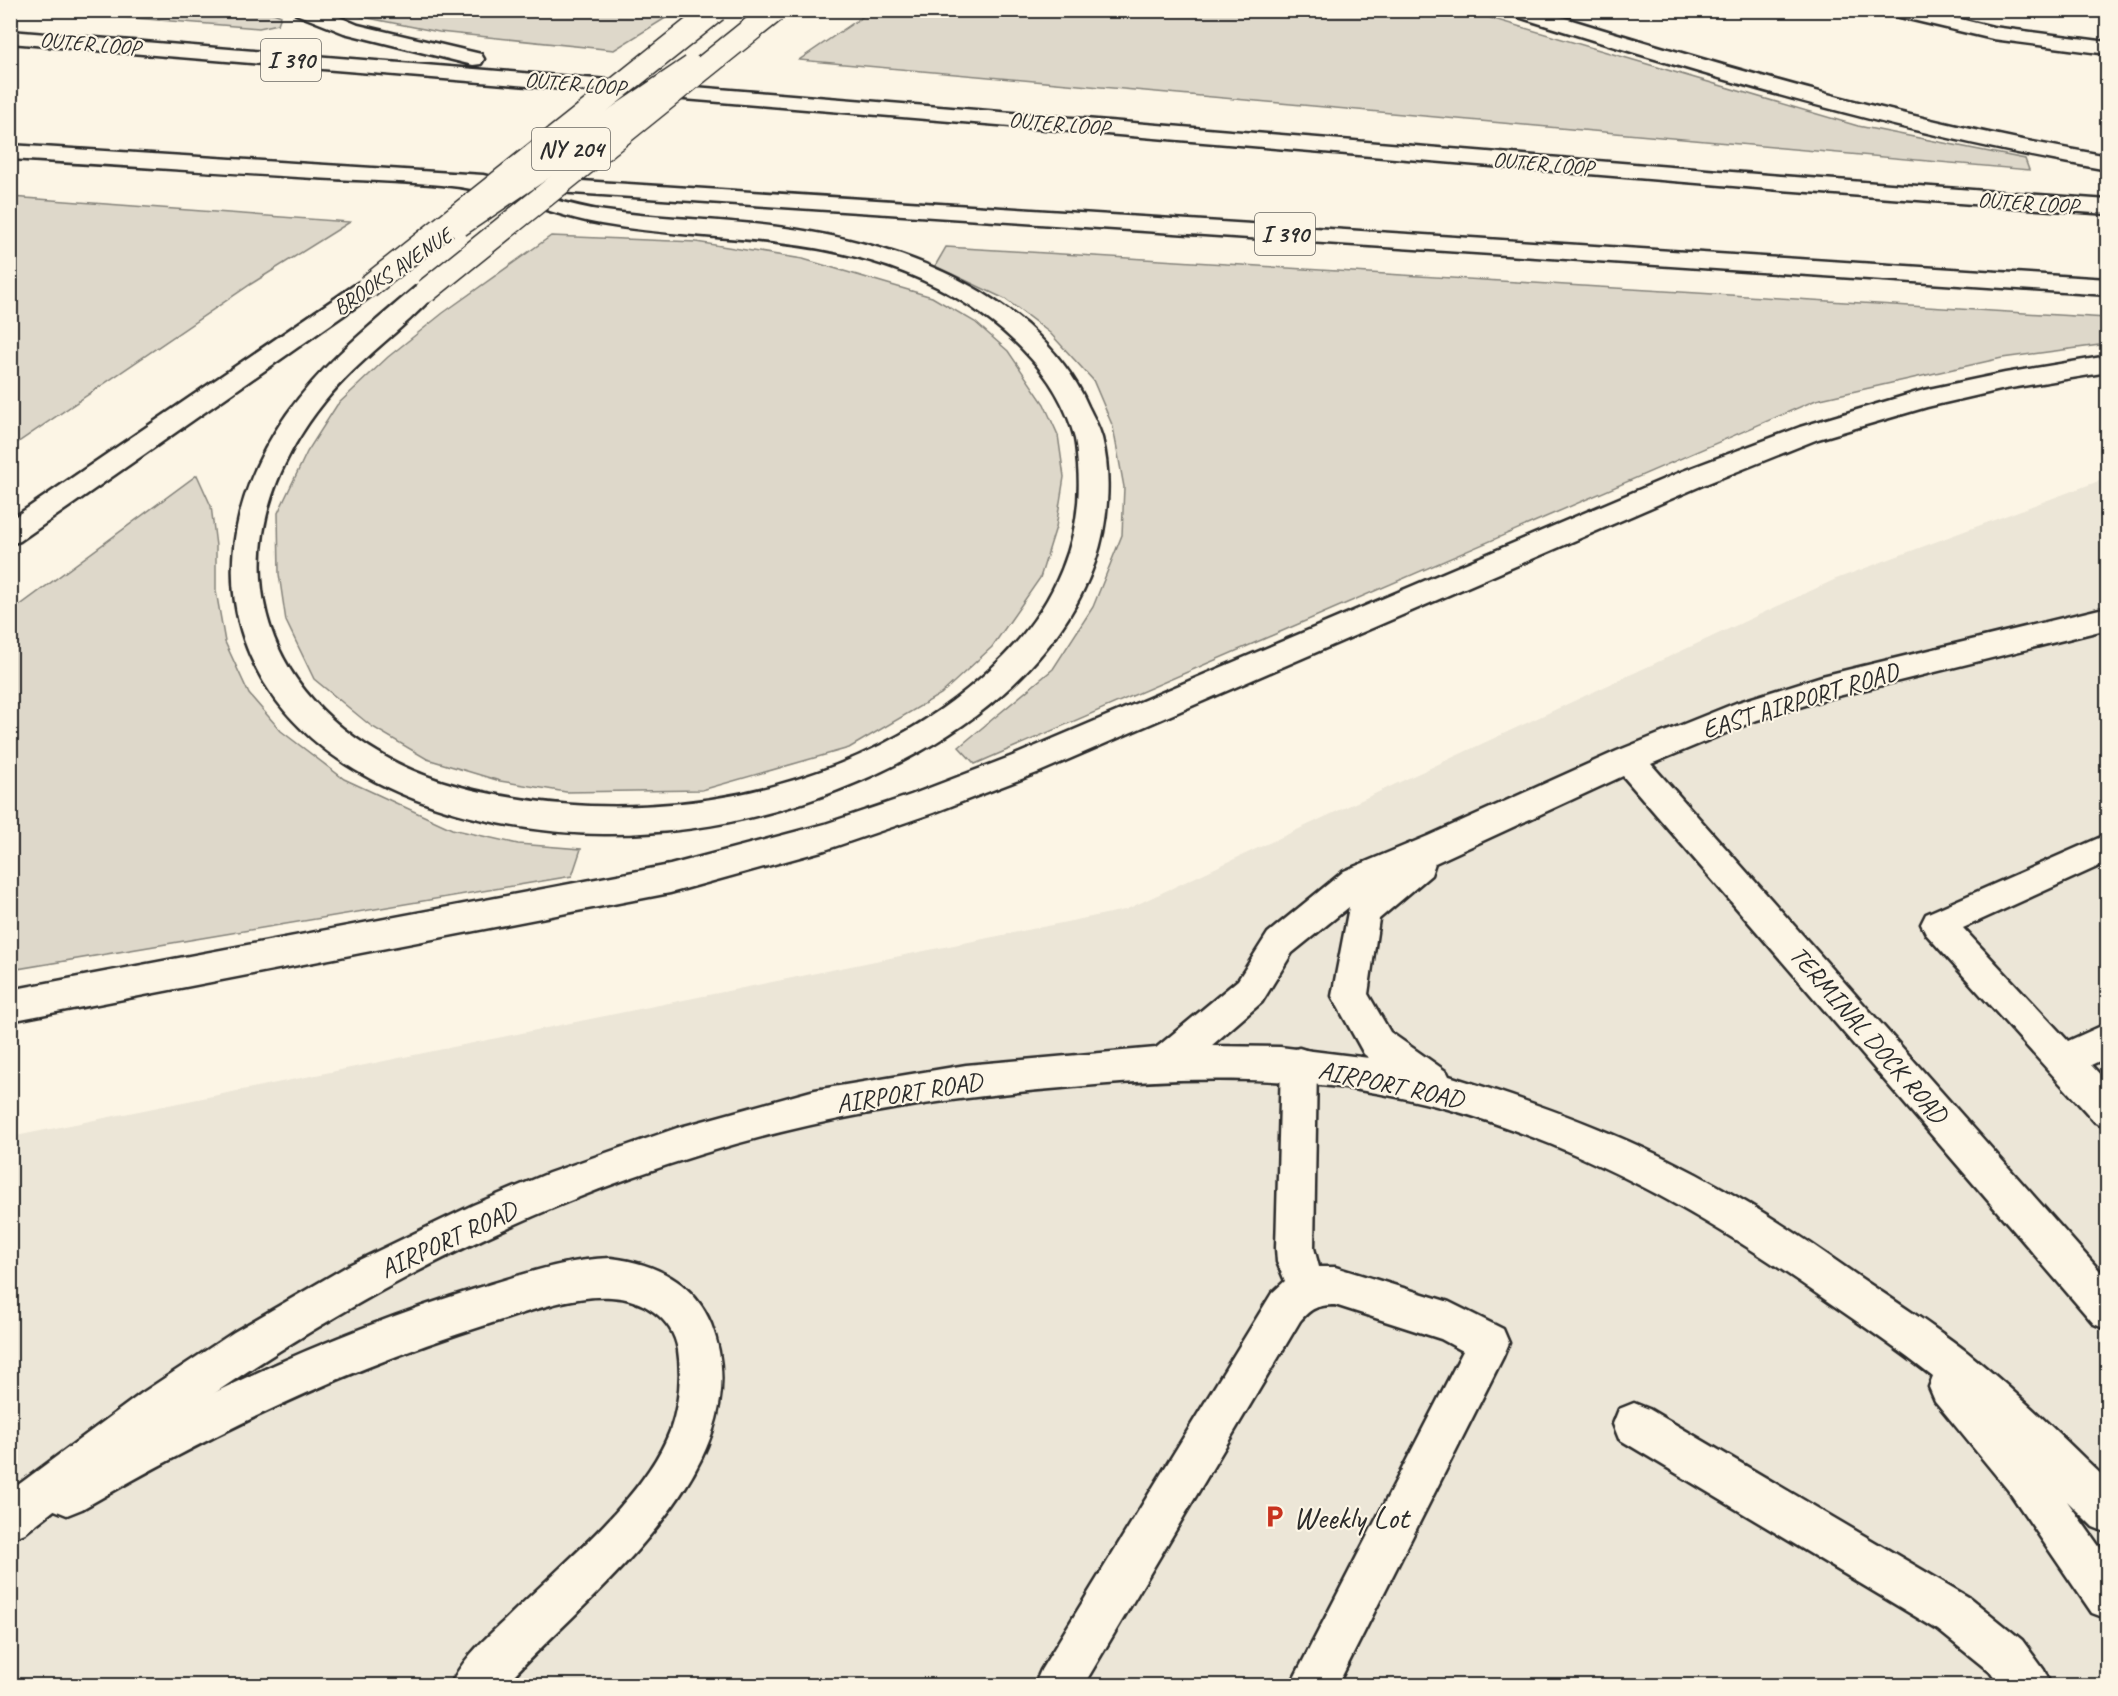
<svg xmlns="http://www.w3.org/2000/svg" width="2118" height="1696" font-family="Caveat,sans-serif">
  <rect width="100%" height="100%" fill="#fcf5e5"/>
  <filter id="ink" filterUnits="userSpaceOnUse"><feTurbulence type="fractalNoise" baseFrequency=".0167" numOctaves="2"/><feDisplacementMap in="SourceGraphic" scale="12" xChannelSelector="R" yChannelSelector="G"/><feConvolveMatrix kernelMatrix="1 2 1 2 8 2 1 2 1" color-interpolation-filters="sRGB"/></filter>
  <g filter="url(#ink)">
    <!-- built -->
    <path fill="#ece6d7" d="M 2107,478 L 2107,1685 L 11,1686 L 11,1137 L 1125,910 L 1836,579 Z"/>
    <!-- green -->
    <path fill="#ded8ca" stroke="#84827a" stroke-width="1.5" d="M 266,10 L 281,16 L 278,24 L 259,28 L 45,11 Z
      M 345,11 L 677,11 L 614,50 L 439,32 L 363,17 Z
      M 871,11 L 1467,11 L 1858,126 L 2025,159 L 2029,170 L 799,60 Z
      M 10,197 L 11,197 L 350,222 L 251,284 L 11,447 Z
      M 551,236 L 696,242 L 803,259 L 932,297 L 975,322 L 1008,351 L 1044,404 L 1058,435 L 1064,477 L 1056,527 L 1040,578 L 992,647 L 941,694 L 849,748 L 702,790 L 566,792 L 500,781 L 427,759 L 371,726 L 314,679 L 286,621 L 279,574 L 278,513 L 307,452 L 337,405 L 388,357 L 443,313 Z
      M 946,247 L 2107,318 L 2107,344 L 2002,358 L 1816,400 L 975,764 L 959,747 L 1053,669 L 1093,607 L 1122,535 L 1124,487 L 1113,427 L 1093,380 L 1050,333 L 1005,299 L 935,266 Z
      M 197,475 L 211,506 L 216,546 L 216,591 L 225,642 L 249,694 L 281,731 L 344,779 L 452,829 L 518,844 L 581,849 L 572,876 L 11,970 L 11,612 Z"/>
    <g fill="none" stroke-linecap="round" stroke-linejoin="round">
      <defs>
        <path id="service" d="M 1884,10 L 1923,10 L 1993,27 L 2108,42 L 2108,54 L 1993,39 L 1887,14 Z
          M 2108,834 L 2108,862 L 1963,928 L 2068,1041 L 2108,1023 L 2108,1057 L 2091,1065 L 2108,1083 L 2108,1127 L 2095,1122 L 1926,934 L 1921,924 L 1926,914 Z
          M 1299,1048 L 1312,1052 L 1317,1064 L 1314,1248 L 1319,1267 L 1335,1267 L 1449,1302 L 1503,1329 L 1509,1343 L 1503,1357 L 1337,1686 L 1290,1686 L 1463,1351 L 1441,1339 L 1335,1305 C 1318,1305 1311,1308 1300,1321 L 1083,1686 L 1034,1686 L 1041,1670 L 1272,1293 L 1285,1281 L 1277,1262 L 1276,1248 L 1281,1064 L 1286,1052 Z
          M 611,1258 C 654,1263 694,1282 711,1324 C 767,1466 585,1596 504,1686 L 450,1686 C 462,1659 485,1639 506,1619 C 558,1568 644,1499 670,1431 C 679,1405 682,1377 678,1350 C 673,1318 642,1298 611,1297 C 570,1295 528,1312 489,1324 C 345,1369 212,1433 82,1509 L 67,1515 L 52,1509 L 46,1494 L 52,1479 C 187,1401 328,1334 478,1288 C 521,1275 565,1259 611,1258 Z
          M 1634,1403 L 1649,1409 L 1970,1598 L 2022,1640 L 2044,1670 L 2051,1686 L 2000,1686 L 1990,1672 L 1938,1630 L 1619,1439 L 1613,1424 L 1619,1409 Z"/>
        <path id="minor" d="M 2108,607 L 2108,629 L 1822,700 L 1757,720 L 1651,764 L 2108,1280 L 2108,1330 L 2094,1324 L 1623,776 L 1435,863 L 1431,875 L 1379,919 L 1368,994 L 1390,1032 L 1447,1072 L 1449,1076 C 1514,1096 1578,1118 1641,1147 C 1717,1181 1787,1226 1855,1274 C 1893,1300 1931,1324 1967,1352 C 2017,1392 2062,1437 2108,1481 L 2108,1533 L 2093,1527 L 2067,1501 L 2108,1559 L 2108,1619 L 2092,1613 L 2008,1490 L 1935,1401 L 1929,1387 L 1933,1377 C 1900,1351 1865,1327 1830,1303 C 1712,1219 1588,1148 1448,1109 C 1317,1073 1195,1075 1062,1088 C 967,1096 873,1109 781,1132 C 493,1204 255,1350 25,1533 L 10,1539 L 10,1491 L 142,1393 L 234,1332 L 351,1264 L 473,1205 L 549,1173 L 677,1128 L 815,1090 L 966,1065 L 1156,1048 L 1238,980 L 1268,933 L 1344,871 L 1428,836 L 1617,751 L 1736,703 L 1822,676 ZM 1349,907 L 1332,996 L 1364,1054 L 1369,1058 L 1280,1047 L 1211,1046 L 1262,1002 L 1292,953 Z"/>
        <path id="primary" d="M 368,279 L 377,282 L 380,287 L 377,292 L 20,541 L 10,544 L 10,520 L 359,282 Z"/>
        <path id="motorway" d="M 293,10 L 323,10 L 358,25 L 481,54 L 484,59 L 481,64 L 473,65 L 344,33 L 296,14 Z
          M 1506,10 L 1539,10 C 1727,68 1914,123 2108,156 L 2108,170 C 1903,135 1706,76 1509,14 Z
          M 10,31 L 1781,176 L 2108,200 L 2108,214 L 1781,190 L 10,43 Z
          M 10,145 L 483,175 L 491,177 L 494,182 C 531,192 568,206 605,211 C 654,218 704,219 753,224 C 851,234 950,260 1027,325 C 1052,348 1075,375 1088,406 C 1093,416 1099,427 1102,438 C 1112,477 1108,524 1095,562 C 1066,645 997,709 921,751 C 824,805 715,835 604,834 C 523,833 433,815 362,774 C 220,693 195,544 287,414 C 323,363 371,325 417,286 L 426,283 L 435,286 L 438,291 C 403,330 358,360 325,401 C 227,522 238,669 377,752 C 419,778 465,790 514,798 C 685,827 880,782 1004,656 C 1055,604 1084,538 1078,465 C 1077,457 1077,448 1075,439 C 1058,370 997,318 937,287 C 826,231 718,244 601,224 C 553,216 508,194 460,187 C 412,181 362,181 314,178 C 213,172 112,165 10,159 Z
          M 535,178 L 2108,279 L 2108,295 L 527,190 L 523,185 L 527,180 Z
          M 2108,356 L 2108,372 L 2005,389 L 1927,407 L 1818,439 L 1703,485 L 1037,773 L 933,813 L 825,850 L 670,893 L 10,1021 L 10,990 L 670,865 L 825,824 L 911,795 L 1015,755 L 1683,471 L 1800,427 L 1924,390 L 2005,373 Z"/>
      </defs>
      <!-- service casing -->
      <use href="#service" stroke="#2b2b2b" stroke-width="5"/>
      <!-- minor casing -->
      <use href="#minor" stroke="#2b2b2b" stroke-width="5"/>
      <!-- primary casing -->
      <use href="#primary" stroke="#2b2b2b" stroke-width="5"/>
      <!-- motorway casing -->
      <use href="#motorway" stroke="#2b2b2b" stroke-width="5"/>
      <!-- service -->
      <use href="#service" fill="#fcf5e5" fill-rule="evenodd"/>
      <!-- minor -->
      <use href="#minor" fill="#fcf5e5" fill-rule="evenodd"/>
      <!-- primary -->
      <use href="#primary" fill="#fcf5e5" fill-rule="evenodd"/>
      <!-- motorway -->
      <use href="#motorway" fill="#fcf5e5" fill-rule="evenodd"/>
      <defs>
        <path id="primary-bridge" d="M 459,225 L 692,67"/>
        <path id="motorway-bridge" d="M 368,287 L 716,10
          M 426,291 L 774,11"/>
      </defs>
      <!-- primary-bridge casing -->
      <use href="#primary-bridge" stroke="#2b2b2b" stroke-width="26" stroke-linecap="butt"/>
      <!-- motorway-bridge casing -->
      <use href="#motorway-bridge" stroke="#2b2b2b" stroke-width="26" stroke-linecap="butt"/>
      <!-- primary-bridge -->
      <use href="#primary-bridge" stroke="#fcf5e5" stroke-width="23"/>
      <!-- motorway-bridge -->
      <use href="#motorway-bridge" stroke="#fcf5e5" stroke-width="23"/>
    </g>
  </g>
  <!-- icons -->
  <defs>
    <symbol id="parking-bare" viewBox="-9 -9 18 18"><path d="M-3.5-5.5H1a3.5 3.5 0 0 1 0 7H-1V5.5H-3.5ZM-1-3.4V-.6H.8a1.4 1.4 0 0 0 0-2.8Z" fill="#c8321e" stroke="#fcf5e5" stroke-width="2.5" paint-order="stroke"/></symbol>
  </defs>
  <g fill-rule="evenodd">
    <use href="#parking-bare" x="1258" y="1500" width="33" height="33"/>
  </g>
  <g text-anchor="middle" stroke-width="4.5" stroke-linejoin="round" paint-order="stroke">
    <!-- far-street labels -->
    <g font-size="22" fill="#2b2b2b" stroke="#fcf5e5">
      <text transform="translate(90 43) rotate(5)" y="8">OUTER LOOP</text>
      <text transform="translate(575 83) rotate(5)" y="8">OUTER LOOP</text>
      <text transform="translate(1059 123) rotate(5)" y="8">OUTER LOOP</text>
      <text transform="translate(1543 163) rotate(5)" y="8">OUTER LOOP</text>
      <text transform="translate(2028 202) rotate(4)" y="8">OUTER LOOP</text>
      <text transform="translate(392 271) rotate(-34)" y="8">BROOKS AVENUE</text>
    </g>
    <!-- shield labels -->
    <g fill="#fcf5e5" stroke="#6a6863" stroke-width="1.5">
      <rect x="261" y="39" width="60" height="42" rx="4.5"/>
      <rect x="532" y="128" width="78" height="42" rx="4.5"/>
      <rect x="1255" y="213" width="60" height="42" rx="4.5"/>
    </g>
    <g font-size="24" font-weight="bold" fill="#2b2b2b">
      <text x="291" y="68">I 390</text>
      <text x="571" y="157">NY 204</text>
      <text x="1285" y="242">I 390</text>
    </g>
    <!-- street labels -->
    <g font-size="26" fill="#2b2b2b" stroke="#fcf5e5">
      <text transform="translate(1800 700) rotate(-17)" y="9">EAST AIRPORT ROAD</text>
      <text transform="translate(1869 1034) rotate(49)" y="9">TERMINAL DOCK ROAD</text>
      <text transform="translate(1391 1084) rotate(12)" y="9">AIRPORT ROAD</text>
      <text transform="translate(909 1092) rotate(-9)" y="9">AIRPORT ROAD</text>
      <text transform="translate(448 1239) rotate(-25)" y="9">AIRPORT ROAD</text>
    </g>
    <!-- near-poi labels -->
    <g font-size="32" fill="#2b2b2b" stroke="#fcf5e5" text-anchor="start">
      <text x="1293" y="1528">Weekly Lot</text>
    </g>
  </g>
  <!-- margin -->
  <rect width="2118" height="1696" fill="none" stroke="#fcf5e5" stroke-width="36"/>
  <rect x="18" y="18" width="2082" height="1660" fill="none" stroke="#2b2b2b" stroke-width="2" filter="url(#ink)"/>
</svg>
